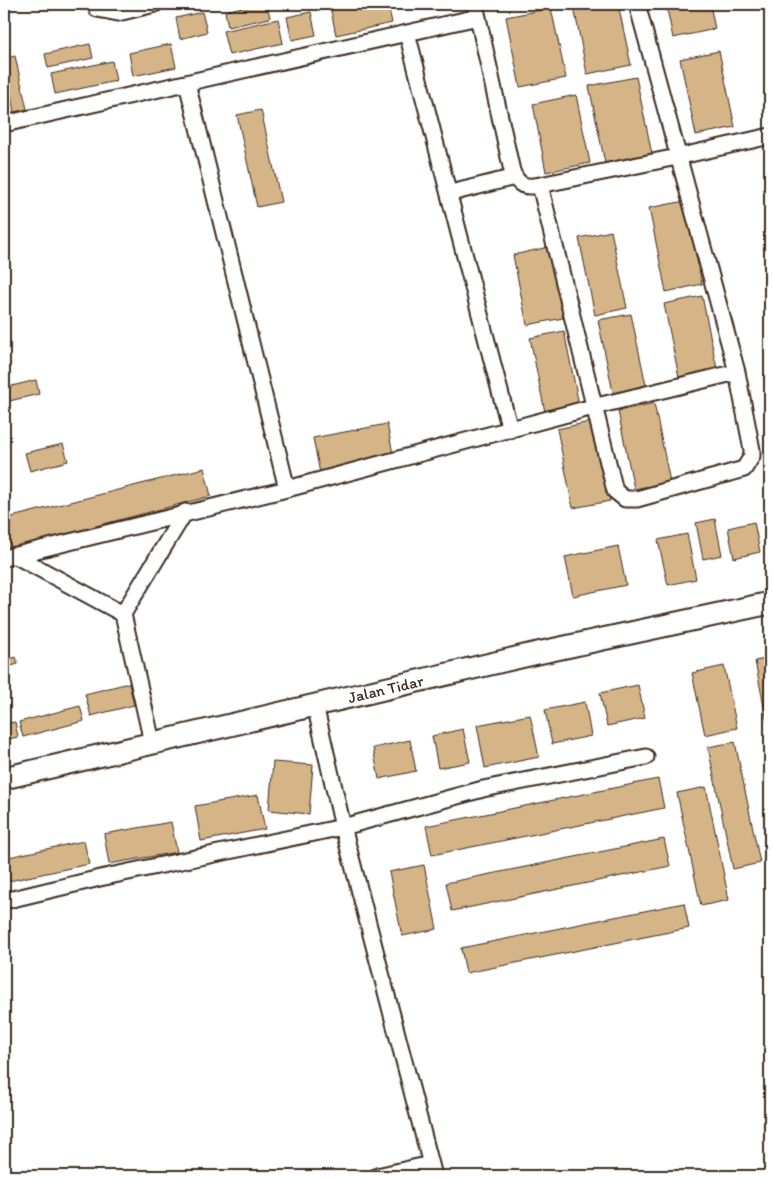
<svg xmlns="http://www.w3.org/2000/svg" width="774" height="1180" font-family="Itim,sans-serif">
  <rect width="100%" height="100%" fill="#fff"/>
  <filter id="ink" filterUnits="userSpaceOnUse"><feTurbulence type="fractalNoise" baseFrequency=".02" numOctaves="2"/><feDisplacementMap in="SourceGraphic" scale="10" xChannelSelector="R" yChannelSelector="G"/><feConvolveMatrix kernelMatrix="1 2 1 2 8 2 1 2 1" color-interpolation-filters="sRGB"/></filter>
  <g filter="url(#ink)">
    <!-- building -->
    <path fill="#d5b588" stroke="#3b2a1e" d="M 256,4 L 267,4 L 270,18 L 228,27 L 225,11 Z
      M 280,4 L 299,4 L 281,8 Z
      M 341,4 L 388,4 L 392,23 L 336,35 L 330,6 Z
      M 503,4 L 520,4 L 504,7 Z
      M 589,4 L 618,4 L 631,65 L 587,74 L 574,7 Z
      M 666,4 L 710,4 L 715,29 L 673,38 Z
      M 551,8 L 566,78 L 520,87 L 506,17 Z
      M 202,12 L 207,32 L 180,39 L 176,18 Z
      M 311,12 L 316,35 L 292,40 L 287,17 Z
      M 278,19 L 283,43 L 229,55 L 223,31 Z
      M 90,44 L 93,58 L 48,68 L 45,54 Z
      M 171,44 L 176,67 L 133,76 L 129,53 Z
      M 719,51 L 735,127 L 696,135 L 680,59 Z
      M 15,56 L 27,109 L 14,112 L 4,59 Z
      M 112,61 L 116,81 L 55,94 L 51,74 Z
      M 636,77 L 652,154 L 605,163 L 589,86 Z
      M 576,95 L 590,163 L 546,172 L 533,104 Z
      M 261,110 L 281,202 L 257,207 L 237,115 Z
      M 685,201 L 702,284 L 666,292 L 649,208 Z
      M 611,231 L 627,308 L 595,315 L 579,238 Z
      M 549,247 L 563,318 L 527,325 L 513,255 Z
      M 702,296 L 717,369 L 679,377 L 664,304 Z
      M 631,314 L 647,390 L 614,397 L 598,320 Z
      M 564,331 L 579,405 L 545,412 L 530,338 Z
      M 36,380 L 39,394 L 5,402 L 4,388 Z
      M 654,403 L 670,482 L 634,489 L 618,411 Z
      M 594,421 L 610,501 L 573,508 L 557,429 Z
      M 387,424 L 394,459 L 320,473 L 313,438 Z
      M 63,444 L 68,461 L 30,471 L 25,453 Z
      M 204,468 L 211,496 L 8,549 L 4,519 Z
      M 715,519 L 722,555 L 703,559 L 696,523 Z
      M 754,522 L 760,552 L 734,558 L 728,528 Z
      M 687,534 L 696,579 L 668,585 L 658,540 Z
      M 618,546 L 626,585 L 573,596 L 565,557 Z
      M 16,657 L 18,664 L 4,668 L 4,661 Z
      M 770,658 L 770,722 L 767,722 L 755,661 Z
      M 724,666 L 737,728 L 705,735 L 692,673 Z
      M 129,683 L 134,705 L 91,716 L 85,694 Z
      M 638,685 L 645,718 L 607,726 L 600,693 Z
      M 585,702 L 591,736 L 552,744 L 545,710 Z
      M 80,706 L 84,721 L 23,737 L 19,722 Z
      M 530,715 L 539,757 L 485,768 L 477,725 Z
      M 15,722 L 18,737 L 4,740 L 4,724 Z
      M 463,729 L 470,762 L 438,768 L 432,736 Z
      M 410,740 L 416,771 L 379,779 L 373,748 Z
      M 735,742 L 760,863 L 733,869 L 708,747 Z
      M 273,762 L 313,765 L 309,814 L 269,810 Z
      M 658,779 L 664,808 L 432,855 L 426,826 Z
      M 706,787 L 729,900 L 701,906 L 677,793 Z
      M 258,795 L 265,829 L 201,841 L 195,806 Z
      M 171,822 L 177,852 L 109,864 L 104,834 Z
      M 664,839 L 670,866 L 452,911 L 446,883 Z
      M 84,841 L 89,864 L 4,882 L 4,858 Z
      M 424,865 L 437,929 L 402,936 L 389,872 Z
      M 684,903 L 689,928 L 466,973 L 461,948 Z"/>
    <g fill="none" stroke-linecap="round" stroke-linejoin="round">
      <defs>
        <path id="minor" d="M 95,4 L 97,9 L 118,13 L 155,4
          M 475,4 L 512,171 C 518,186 525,188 540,185 L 677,157 L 770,136
          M 407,33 L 510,430
          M 187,83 L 287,489
          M 4,124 L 478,17
          M 540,185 L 615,491 L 625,499 L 637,499 L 744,469 L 752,456 L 752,450 L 737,372 L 637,4
          M 451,193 L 515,177
          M 14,555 L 123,614 L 152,742
          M 4,558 L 287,489 L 593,407 L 737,372
          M 123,614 L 185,512
          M 315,705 L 343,827 L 483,789 L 646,757
          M 4,901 L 100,878 L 343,827 L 434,1176
          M 377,1176 L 431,1164"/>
        <g id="secondary">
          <path id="s1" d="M 4,778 L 533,654 L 770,603"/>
        </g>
      </defs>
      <!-- minor casing -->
      <use href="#minor" stroke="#3b2a1e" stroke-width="19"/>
      <!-- secondary casing -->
      <use href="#secondary" stroke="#3b2a1e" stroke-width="25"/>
      <!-- minor -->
      <use href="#minor" stroke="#fff" stroke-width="15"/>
      <!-- secondary -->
      <use href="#secondary" stroke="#fff" stroke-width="21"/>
    </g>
  </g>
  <g text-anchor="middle" stroke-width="4" stroke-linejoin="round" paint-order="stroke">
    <!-- street labels -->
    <g font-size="16" fill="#3b2a1e" stroke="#fff">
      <text dy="6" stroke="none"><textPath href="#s1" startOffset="392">Jalan Tidar</textPath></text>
    </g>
  </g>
  <!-- margin -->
  <rect width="774" height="1180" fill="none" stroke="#fff" stroke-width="20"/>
  <rect x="10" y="10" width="754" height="1160" fill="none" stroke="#3b2a1e" stroke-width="2" filter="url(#ink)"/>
</svg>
